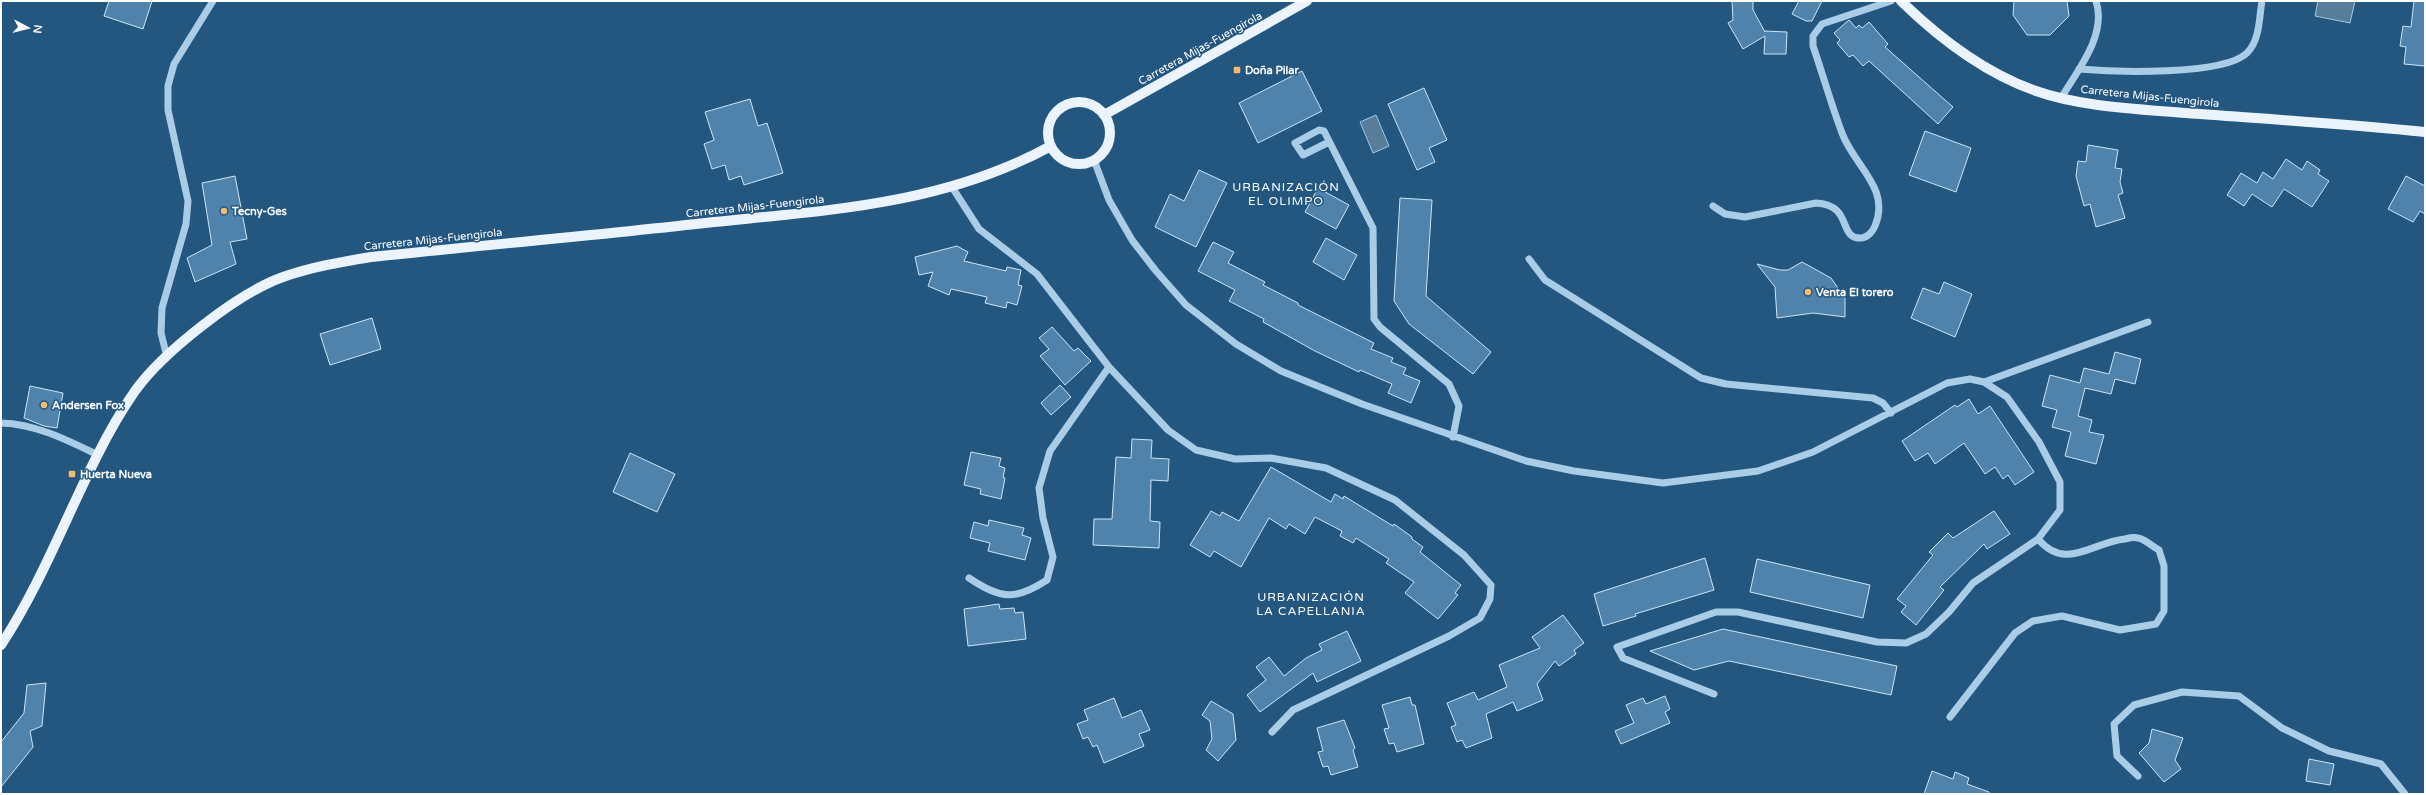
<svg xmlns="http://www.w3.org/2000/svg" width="2426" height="795" font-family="'Varela Round',sans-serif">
  <rect width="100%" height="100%" fill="#235780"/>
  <!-- water -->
  <path fill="#577d99" stroke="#9ec9e8" d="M 2318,1 L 2355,1 L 2350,23 L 2315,16 Z
    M 1376,115 L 1389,146 L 1373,153 L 1360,122 Z"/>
  <!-- building -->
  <path fill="#5083ab" stroke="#cde4f5" d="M 109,1 L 152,1 L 143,29 L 104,16 Z
    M 1732,1 L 1753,1 L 1753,10 L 1765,32 L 1765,31 L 1787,32 L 1786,54 L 1764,54 L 1765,36 L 1743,49 L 1728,23 L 1733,20 Z
    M 1799,1 L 1822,1 L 1812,21 L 1806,21 L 1792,14 Z
    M 2014,1 L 2067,1 L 2069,16 L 2050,35 L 2027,35 L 2013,15 Z
    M 2414,1 L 2425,1 L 2425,66 L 2404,64 L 2406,47 L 2400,46 L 2403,26 L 2411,27 Z
    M 1849,20 L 1856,28 L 1859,25 L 1862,28 L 1869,22 L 1888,44 L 1885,47 L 1953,107 L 1938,124 L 1869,61 L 1863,66 L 1853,55 L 1849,57 L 1837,43 L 1840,40 L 1834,33 Z
    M 1302,71 L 1322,111 L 1258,143 L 1239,103 Z
    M 1424,88 L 1447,140 L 1429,148 L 1435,162 L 1417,170 L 1388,104 Z
    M 750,99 L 758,126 L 767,123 L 783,173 L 744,185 L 741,176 L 729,180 L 725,165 L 712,169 L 704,144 L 714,140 L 705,112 Z
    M 1925,131 L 1971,148 L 1956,192 L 1909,175 Z
    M 2088,145 L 2118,150 L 2115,168 L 2122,169 L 2120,182 L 2123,193 L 2118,195 L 2125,218 L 2096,227 L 2090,204 L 2084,206 L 2076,176 L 2078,161 L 2086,162 Z
    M 2286,159 L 2302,170 L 2307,161 L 2320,170 L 2318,174 L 2329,181 L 2312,207 L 2284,189 L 2272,207 L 2252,194 L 2244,206 L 2227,195 L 2241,173 L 2257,183 L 2263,172 L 2273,179 Z
    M 1199,170 L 1227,183 L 1196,247 L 1155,227 L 1170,194 L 1184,201 Z
    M 235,176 L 247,239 L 230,242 L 236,264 L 195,282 L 187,258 L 212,245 L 202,183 Z
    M 2406,176 L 2425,186 L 2425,214 L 2420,211 L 2413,222 L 2388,209 Z
    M 1318,188 L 1349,205 L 1336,229 L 1305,212 Z
    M 1400,198 L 1432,200 L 1426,296 L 1491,352 L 1473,374 L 1409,324 L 1394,301 Z
    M 1326,238 L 1357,255 L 1344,280 L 1313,262 Z
    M 1213,242 L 1234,252 L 1228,263 L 1265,282 L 1263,285 L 1298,303 L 1298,305 L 1374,343 L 1371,349 L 1393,358 L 1391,362 L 1406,368 L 1403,374 L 1420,381 L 1411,403 L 1388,393 L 1392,384 L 1360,370 L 1359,372 L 1315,351 L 1263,322 L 1264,319 L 1229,301 L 1235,290 L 1198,271 Z
    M 957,246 L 968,252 L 964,261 L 1006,271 L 1007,267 L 1021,270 L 1018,285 L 1022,286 L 1017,305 L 1007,302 L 1006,308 L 985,303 L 987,297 L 951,289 L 949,295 L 928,286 L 933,272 L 919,275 L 915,257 Z
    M 1802,262 L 1831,278 L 1845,298 L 1845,317 L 1813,313 L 1777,318 L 1775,287 L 1757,264 L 1780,270 L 1788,270 Z
    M 1944,282 L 1972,294 L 1955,337 L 1911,318 L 1923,288 L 1939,294 Z
    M 372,318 L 381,349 L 330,365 L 320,334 Z
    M 1052,327 L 1074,351 L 1078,348 L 1091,361 L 1065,385 L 1040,356 L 1049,349 L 1039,338 Z
    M 2115,352 L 2141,359 L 2135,384 L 2115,379 L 2111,394 L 2085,388 L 2078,416 L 2092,420 L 2089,432 L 2104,435 L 2096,464 L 2065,456 L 2071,432 L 2052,427 L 2057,410 L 2042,406 L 2050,375 L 2080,383 L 2084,368 L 2109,374 Z
    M 1060,385 L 1071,397 L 1051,415 L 1041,403 Z
    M 30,386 L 63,393 L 57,428 L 44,426 L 24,418 Z
    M 1969,399 L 1978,414 L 1990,406 L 2034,472 L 2015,485 L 2008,475 L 2003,479 L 1995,467 L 1985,474 L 1964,443 L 1935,464 L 1928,453 L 1915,461 L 1902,441 L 1955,405 L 1957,407 Z
    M 1132,439 L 1152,440 L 1151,458 L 1169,459 L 1168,481 L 1151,480 L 1150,521 L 1160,522 L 1159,548 L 1093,545 L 1094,519 L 1112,519 L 1116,457 L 1131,458 Z
    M 971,452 L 1001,458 L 999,466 L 1005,468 L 1003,477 L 1005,478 L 1001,499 L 980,494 L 981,489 L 964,485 Z
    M 630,453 L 675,474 L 657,512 L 613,492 Z
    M 1271,467 L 1331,502 L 1335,494 L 1343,499 L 1344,496 L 1393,526 L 1394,524 L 1412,537 L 1412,539 L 1423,547 L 1420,552 L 1461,585 L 1455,593 L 1458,595 L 1438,619 L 1405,593 L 1414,582 L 1386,563 L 1389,559 L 1356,538 L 1353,543 L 1340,536 L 1342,531 L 1315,517 L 1305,534 L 1289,524 L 1286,529 L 1269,518 L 1241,567 L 1214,551 L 1210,557 L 1190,545 L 1211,511 L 1220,516 L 1222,512 L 1239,521 Z
    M 1994,511 L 2010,534 L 1987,549 L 1984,544 L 1940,587 L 1944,590 L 1916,625 L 1901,612 L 1906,606 L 1897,599 L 1933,555 L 1929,552 L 1948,533 L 1953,538 Z
    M 989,520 L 1024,528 L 1022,535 L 1031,538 L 1025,560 L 988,551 L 990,543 L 970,538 L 974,522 L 988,526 Z
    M 1705,558 L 1714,590 L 1635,614 L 1636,616 L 1603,626 L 1594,594 Z
    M 1757,559 L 1870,585 L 1863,618 L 1750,592 Z
    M 999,604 L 1000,609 L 1014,608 L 1015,613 L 1023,612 L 1026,639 L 968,646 L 964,609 Z
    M 1563,615 L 1584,643 L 1574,650 L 1576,654 L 1559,666 L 1555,661 L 1537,684 L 1543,700 L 1517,711 L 1513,702 L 1486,714 L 1492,738 L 1466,748 L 1462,740 L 1457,742 L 1451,727 L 1456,725 L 1447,703 L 1474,692 L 1478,700 L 1507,687 L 1499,665 L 1540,648 L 1532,637 Z
    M 1723,629 L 1897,666 L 1891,695 L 1729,661 L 1694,670 L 1650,651 Z
    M 1347,631 L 1361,661 L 1317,682 L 1313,673 L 1260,712 L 1247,695 L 1266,680 L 1256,667 L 1269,657 L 1284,676 L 1306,658 L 1322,650 L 1319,644 Z
    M 46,683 L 42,726 L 30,731 L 33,747 L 1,787 L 1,742 L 24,713 L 27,685 Z
    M 1665,696 L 1670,709 L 1665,712 L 1670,723 L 1621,744 L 1615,731 L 1634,723 L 1626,705 L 1643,698 L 1646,704 Z
    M 1410,697 L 1412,705 L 1415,705 L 1424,744 L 1397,752 L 1394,743 L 1389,744 L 1384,729 L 1389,728 L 1382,705 Z
    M 1114,698 L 1122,718 L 1141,710 L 1150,730 L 1139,734 L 1144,746 L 1104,763 L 1097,745 L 1093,747 L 1088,737 L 1083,739 L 1077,724 L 1088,720 L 1084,710 Z
    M 1211,701 L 1233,714 L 1236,740 L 1218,761 L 1206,750 L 1212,739 L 1210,721 L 1202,715 Z
    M 1344,720 L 1355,748 L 1353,750 L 1358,767 L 1331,775 L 1328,766 L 1323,767 L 1318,752 L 1323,751 L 1317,728 Z
    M 2152,729 L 2183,738 L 2175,760 L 2181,769 L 2164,782 L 2139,753 L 2149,743 Z
    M 2309,759 L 2334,764 L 2330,785 L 2306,781 Z
    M 1932,771 L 1953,779 L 1955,772 L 1969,778 L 1967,784 L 1989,792 L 1989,794 L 1924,794 Z"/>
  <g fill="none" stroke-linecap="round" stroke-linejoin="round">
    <!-- minor -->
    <path stroke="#aacde7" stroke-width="7" d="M 2079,69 C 2113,72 2223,76 2247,53 C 2260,40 2259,18 2262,1
      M 2061,98 C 2078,70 2107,35 2096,1
      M 1329,142 L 1303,155 L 1295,143 L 1319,130 L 1324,131 L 1373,228 L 1374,319 L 1380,327 L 1449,384 L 1459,406 L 1453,437
      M 1094,160 L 1109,200 L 1132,240 L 1156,271 L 1186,305 L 1236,344 L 1281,371 L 1362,404 L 1526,461 L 1574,471 L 1663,483 L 1758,471 L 1813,452 L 1947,383 L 1970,379 L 1984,382 L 2007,397 L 2039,442 L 2060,482 L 2060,510 L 2038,539 L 1973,583 L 1949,612 L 1926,634 L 1906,643 L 1877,642 L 1738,612 L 1716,612 L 1617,647 L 1623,658 L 1714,694
      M 952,187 L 979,229 L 1037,274 L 1109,367 L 1168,430 L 1196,450 L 1235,459 L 1271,458 L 1326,468 L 1395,500 L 1464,555 L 1491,585 L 1490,599 L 1480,618 L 1449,636 L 1293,710 L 1272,732
      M 1713,206 L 1725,214 L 1745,217 L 1816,203 C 1854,205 1837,240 1862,238 C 1868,237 1873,231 1875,226 C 1891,188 1854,166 1842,133 C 1831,104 1823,75 1813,46 L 1813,36 L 1822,24 L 1891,1
      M 1529,259 L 1545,280 L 1701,378 L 1726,384 L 1873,398 L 1883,403 L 1891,413
      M 167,357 L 161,333 L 162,308 L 186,224 L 188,201 L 168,110 L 168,86 L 174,64 L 213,1
      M 1984,382 L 2148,322
      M 1,423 C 36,424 67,440 98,455
      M 969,578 C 1000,599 1015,601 1047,580 L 1053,557 L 1043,518 L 1039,488 L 1050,451 L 1109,367
      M 1950,717 L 2015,633 L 2033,621 L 2062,616 L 2120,630 L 2156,624 L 2164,611 L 2164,566 L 2159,550 C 2153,547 2145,539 2138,538 C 2134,537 2129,538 2125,539 C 2092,542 2066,572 2038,539
      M 2138,776 L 2117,756 L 2114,724 L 2134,705 L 2182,692 L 2239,696 L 2282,728 L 2329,751 L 2381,764 L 2405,794"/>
    <!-- major -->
    <path stroke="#ebf4fd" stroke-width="10" d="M 1901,1 C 1940,39 1984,73 2036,91 C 2081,107 2139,109 2186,113 C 2266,119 2346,124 2425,132
      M1048 133a31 31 0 1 1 62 0a31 31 0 1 1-62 0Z
      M 1104,115 L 1307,1
      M 1,645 C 40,586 65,519 97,456 C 108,434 121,411 135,391 C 163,352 238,293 283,277 C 311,267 341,262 371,257 C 485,245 600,235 714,222 C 832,210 945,204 1051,146"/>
  </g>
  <!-- markers -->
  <g fill="#f2bb6d" stroke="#235780" stroke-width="1.5">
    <rect x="1233" y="66" width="8" height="8" rx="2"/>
    <circle cx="224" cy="211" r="4"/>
    <circle cx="1808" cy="292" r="4"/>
    <circle cx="44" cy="405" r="4"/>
    <rect x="68" y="470" width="8" height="8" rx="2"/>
  </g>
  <g text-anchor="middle" stroke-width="3" stroke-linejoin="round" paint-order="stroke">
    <!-- street labels -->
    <g font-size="11" fill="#fff" stroke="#235780">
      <text transform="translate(1200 48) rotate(-29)" y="4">Carretera Mijas-Fuengirola</text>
      <text transform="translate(2150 96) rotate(6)" y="4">Carretera Mijas-Fuengirola</text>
      <text transform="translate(755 206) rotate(-6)" y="4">Carretera Mijas-Fuengirola</text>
      <text transform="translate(433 239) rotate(-6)" y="4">Carretera Mijas-Fuengirola</text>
    </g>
    <!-- poi labels -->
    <g font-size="11" font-weight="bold" fill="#fff" stroke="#235780" text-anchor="start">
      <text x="1245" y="74">Doña Pilar</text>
      <text x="232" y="215">Tecny-Ges</text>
      <text x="1816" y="296">Venta El torero</text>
      <text x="52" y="409">Andersen Fox</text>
      <text x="80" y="478">Huerta Nueva</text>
    </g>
    <!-- neighbourhood labels -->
    <g font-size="12" letter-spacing="1" fill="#fff" stroke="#235780">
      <text x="1286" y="191">URBANIZACIÓN<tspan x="1286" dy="14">EL OLIMPO</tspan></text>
      <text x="1311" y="601">URBANIZACIÓN<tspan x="1311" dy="14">LA CAPELLANIA</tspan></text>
    </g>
  </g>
  <!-- border -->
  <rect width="2426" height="795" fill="none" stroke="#ffffff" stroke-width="4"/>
  <!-- north arrow -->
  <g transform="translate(28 28) rotate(97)" stroke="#235780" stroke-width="3" paint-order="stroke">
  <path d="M0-3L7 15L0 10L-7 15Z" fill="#ffffff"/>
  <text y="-6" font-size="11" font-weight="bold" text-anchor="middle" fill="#ffffff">N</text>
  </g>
</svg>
